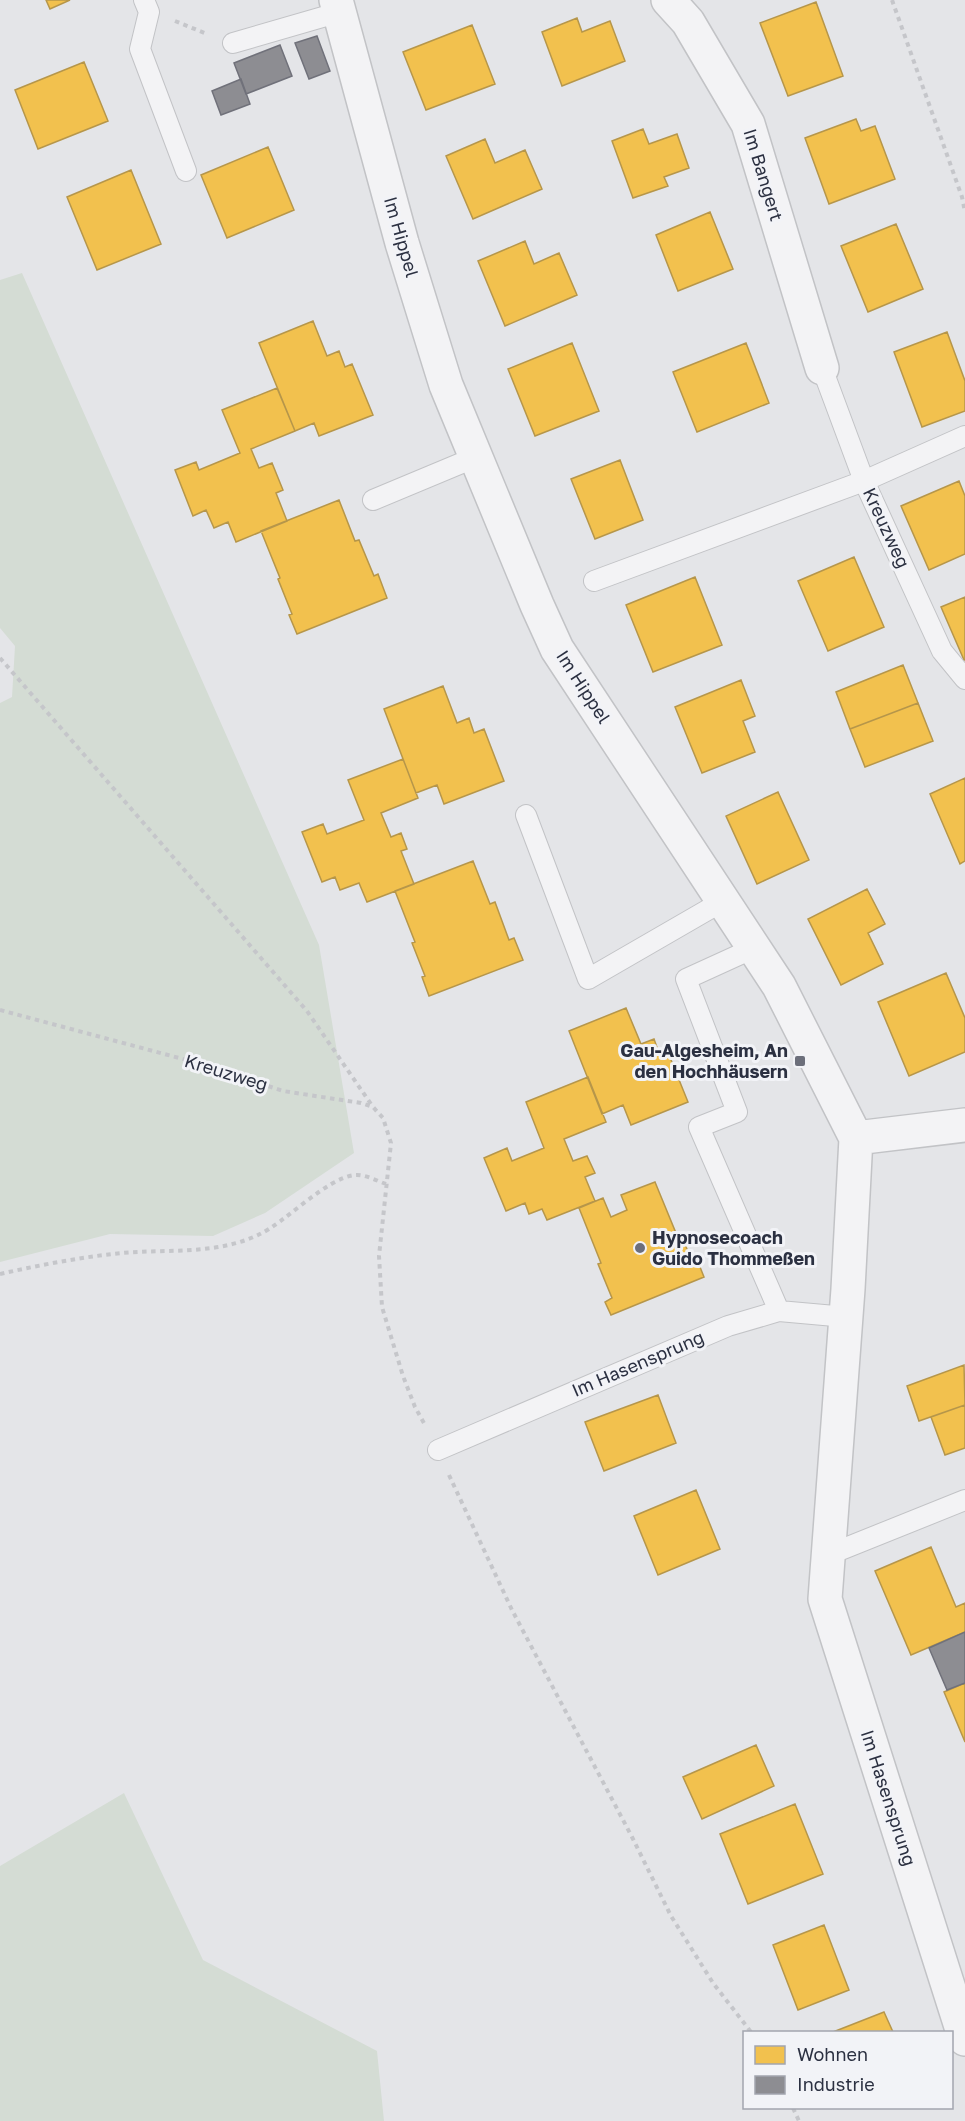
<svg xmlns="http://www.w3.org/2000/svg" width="965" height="2121" font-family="'Golos Text',sans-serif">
  <rect width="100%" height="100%" fill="#e4e5e8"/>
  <!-- green -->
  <path fill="#d4dcd4" d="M 22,273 L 319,945 L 354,1153 L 265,1213 L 213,1236 L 110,1234 L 0,1262 L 0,703 L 12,697 L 15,646 L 0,628 L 0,280 Z
    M 124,1793 L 203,1960 L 377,2051 L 384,2121 L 0,2121 L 0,1866 Z"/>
  <!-- homes -->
  <path fill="#f2c14e" stroke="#b6964a" stroke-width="1.5" d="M 46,0 L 70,0 L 50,9 Z
    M 816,2 L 843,76 L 788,96 L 760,23 Z
    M 577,18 L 582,32 L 610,21 L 625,61 L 562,86 L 542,32 Z
    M 472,25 L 495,84 L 426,110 L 403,52 Z
    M 84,62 L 108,121 L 38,149 L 15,90 Z
    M 856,119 L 861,131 L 875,126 L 895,179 L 829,204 L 805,138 Z
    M 643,129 L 649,144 L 677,134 L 689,168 L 664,177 L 668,186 L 633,198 L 612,141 Z
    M 485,139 L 495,163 L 525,150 L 542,189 L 473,219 L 446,156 Z
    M 268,147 L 294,210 L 227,238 L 201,175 Z
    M 131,170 L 161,244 L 97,270 L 67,197 Z
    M 710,212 L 733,269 L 678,291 L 656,235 Z
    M 896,224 L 923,289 L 868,312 L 841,246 Z
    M 525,241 L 534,264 L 559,253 L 577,295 L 505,326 L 478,261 Z
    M 313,321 L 327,356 L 339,351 L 345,367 L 352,364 L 373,415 L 319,436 L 314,423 L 295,431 L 259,343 Z
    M 947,332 L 965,381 L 965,411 L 922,427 L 894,352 Z
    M 572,343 L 599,411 L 535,436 L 508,369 Z
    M 746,343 L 769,403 L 697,432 L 673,372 Z
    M 277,388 L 295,431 L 251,449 L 259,468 L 272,463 L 283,490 L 276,493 L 287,521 L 236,542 L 228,522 L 214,528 L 206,510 L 193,516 L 175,470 L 196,462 L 199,470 L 240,453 L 222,410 Z
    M 620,460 L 643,520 L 595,539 L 571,479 Z
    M 959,481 L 965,496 L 965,554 L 929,570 L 901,506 Z
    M 339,500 L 355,541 L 359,540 L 374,576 L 378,574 L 387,598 L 297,634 L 289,615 L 292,614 L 278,579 L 280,578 L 261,531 Z
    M 854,557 L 884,627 L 828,651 L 798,581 Z
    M 695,577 L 722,645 L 653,672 L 626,605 Z
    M 965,597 L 965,660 L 964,660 L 941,607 Z
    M 903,665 L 918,703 L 850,729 L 836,692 Z
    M 741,680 L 755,716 L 743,721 L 755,752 L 702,773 L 675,707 Z
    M 443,686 L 457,723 L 469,718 L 474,733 L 484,729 L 504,781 L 444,804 L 437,785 L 416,793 L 384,709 Z
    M 918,703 L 933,741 L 865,767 L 850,729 Z
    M 403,759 L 418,798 L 381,813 L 391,837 L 401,833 L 407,849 L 401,851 L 414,884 L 367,902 L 359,883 L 340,890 L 335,877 L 322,882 L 302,832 L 323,824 L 327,834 L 364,820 L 348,780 Z
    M 965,778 L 965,861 L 960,864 L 930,794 Z
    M 778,792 L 809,860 L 757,884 L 726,816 Z
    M 473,861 L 490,904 L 495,902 L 509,940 L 514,938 L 523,960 L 429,996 L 422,977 L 425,976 L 412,943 L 415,942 L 395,891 Z
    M 867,889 L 885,924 L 868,933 L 883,964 L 841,985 L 808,919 Z
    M 946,973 L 965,1018 L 965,1052 L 909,1076 L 878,1002 Z
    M 626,1008 L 641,1044 L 654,1039 L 659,1053 L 667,1050 L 688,1102 L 631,1125 L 623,1105 L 602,1114 L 569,1031 Z
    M 588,1077 L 606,1122 L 564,1139 L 573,1161 L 587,1156 L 595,1173 L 585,1177 L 595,1201 L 547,1220 L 542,1209 L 529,1214 L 525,1203 L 506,1211 L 484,1158 L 507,1148 L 512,1161 L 544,1148 L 526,1102 Z
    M 655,1182 L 676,1233 L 680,1232 L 693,1264 L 698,1262 L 704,1277 L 611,1315 L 605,1302 L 612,1298 L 598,1264 L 601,1263 L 579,1208 L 603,1198 L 611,1217 L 627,1210 L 621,1195 Z
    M 964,1365 L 965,1405 L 919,1421 L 907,1386 Z
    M 658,1395 L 676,1443 L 604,1471 L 585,1422 Z
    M 965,1405 L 965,1448 L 945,1455 L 931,1417 Z
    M 696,1490 L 720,1549 L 658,1575 L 634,1516 Z
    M 931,1547 L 956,1607 L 965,1603 L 965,1632 L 911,1655 L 875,1571 Z
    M 965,1683 L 965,1742 L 944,1692 Z
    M 756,1745 L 774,1786 L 702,1819 L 683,1777 Z
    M 795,1804 L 823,1874 L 748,1904 L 720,1834 Z
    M 824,1925 L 849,1990 L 798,2010 L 773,1945 Z
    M 884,2012 L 893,2032 L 833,2032 Z"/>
  <!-- industry -->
  <path fill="#8d8d92" stroke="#70717a" stroke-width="1.5" d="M 317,36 L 330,71 L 309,79 L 295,43 Z
    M 280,45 L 292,76 L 246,94 L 234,63 Z
    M 241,79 L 250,104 L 221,115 L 212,91 Z
    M 965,1632 L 965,1683 L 947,1690 L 929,1648 Z"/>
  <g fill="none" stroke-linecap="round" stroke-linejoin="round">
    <defs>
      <path id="lane" d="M 144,0 L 149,12 L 140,49 L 186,171
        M 233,43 L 340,12
        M 822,368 L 864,481 L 942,651 L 965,679
        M 373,500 L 476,457
        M 594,581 L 864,481 L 965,436
        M 526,815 L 588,979 L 723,901
        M 754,948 L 686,979 L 737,1112 L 699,1127 L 779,1311
        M 438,1450 L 728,1326 L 779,1311 L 846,1317
        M 828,1555 L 965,1500"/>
      <path id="street" d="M 336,0 L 402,243 L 446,385 L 537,605 L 557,649 L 779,986 L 856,1138
        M 668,0 L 688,22 L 748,124 L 822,368
        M 856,1138 L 848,1289 L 825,1599 L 965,2039
        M 856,1138 L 965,1125"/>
    </defs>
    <!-- lane casing -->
    <use href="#lane" stroke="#c2c3c6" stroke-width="22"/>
    <!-- street casing -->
    <use href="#street" stroke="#c2c3c6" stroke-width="36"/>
    <!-- path -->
    <path stroke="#c5c6ca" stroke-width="4" stroke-dasharray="4.5 4.5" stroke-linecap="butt" d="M 892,0 L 962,197 L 965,212
      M 175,21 L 207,34
      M 0,658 L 307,1011 L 373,1107
      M 0,1010 L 209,1066 L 283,1091 L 361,1103 L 373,1107 L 383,1118 L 391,1143 L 379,1256 L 382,1307 L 403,1376 L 415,1407 L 425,1425
      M 0,1274 C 40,1265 81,1257 122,1253 C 168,1249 216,1255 258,1235 C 285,1223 326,1178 355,1175 C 365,1174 377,1181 386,1184
      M 449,1475 L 512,1610 L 632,1837 L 671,1916 L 713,1983 L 751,2032
      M 793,2108 L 799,2121"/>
    <!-- lane -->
    <use href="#lane" stroke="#f3f3f5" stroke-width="20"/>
    <!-- street -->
    <use href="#street" stroke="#f3f3f5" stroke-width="33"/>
  </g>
  <!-- markers -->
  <g fill="#6c6f7b" stroke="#f2f3f7" stroke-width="2">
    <rect x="794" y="1055" width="12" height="12" rx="3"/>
    <circle cx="640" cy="1248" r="6"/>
  </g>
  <g text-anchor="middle" stroke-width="6" stroke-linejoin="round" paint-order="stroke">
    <!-- street labels -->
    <g font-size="18" fill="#2b3041" stroke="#f2f3f7">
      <text transform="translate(763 175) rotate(73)" y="6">Im Bangert</text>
      <text transform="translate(401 237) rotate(74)" y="6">Im Hippel</text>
      <text transform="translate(886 528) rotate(65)" y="6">Kreuzweg</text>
      <text transform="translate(583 687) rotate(57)" y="6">Im Hippel</text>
      <text transform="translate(226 1073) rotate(17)" y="6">Kreuzweg</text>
      <text transform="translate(638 1364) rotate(-23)" y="6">Im Hasensprung</text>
      <text transform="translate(888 1798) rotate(72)" y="6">Im Hasensprung</text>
    </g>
    <!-- poi labels -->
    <g font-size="18" font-weight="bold" fill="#2b3041" stroke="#f2f3f7" text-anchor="end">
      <text x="788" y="1057">Gau-Algesheim, An<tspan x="788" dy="21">den Hochhäusern</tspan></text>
      <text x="652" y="1244" text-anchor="start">Hypnosecoach<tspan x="652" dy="21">Guido Thommeßen</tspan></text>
    </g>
  </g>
  <!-- legend -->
  <rect x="743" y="2031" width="210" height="78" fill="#f2f3f7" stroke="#a2a5ae" stroke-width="1.5"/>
  <rect x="755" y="2046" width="30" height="18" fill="#f2c14e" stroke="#a2a5ae" stroke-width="1.5"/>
  <text x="797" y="2061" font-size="18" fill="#2b3041">Wohnen</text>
  <rect x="755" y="2076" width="30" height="18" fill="#8d8d92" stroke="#a2a5ae" stroke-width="1.5"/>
  <text x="797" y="2091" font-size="18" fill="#2b3041">Industrie</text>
</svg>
